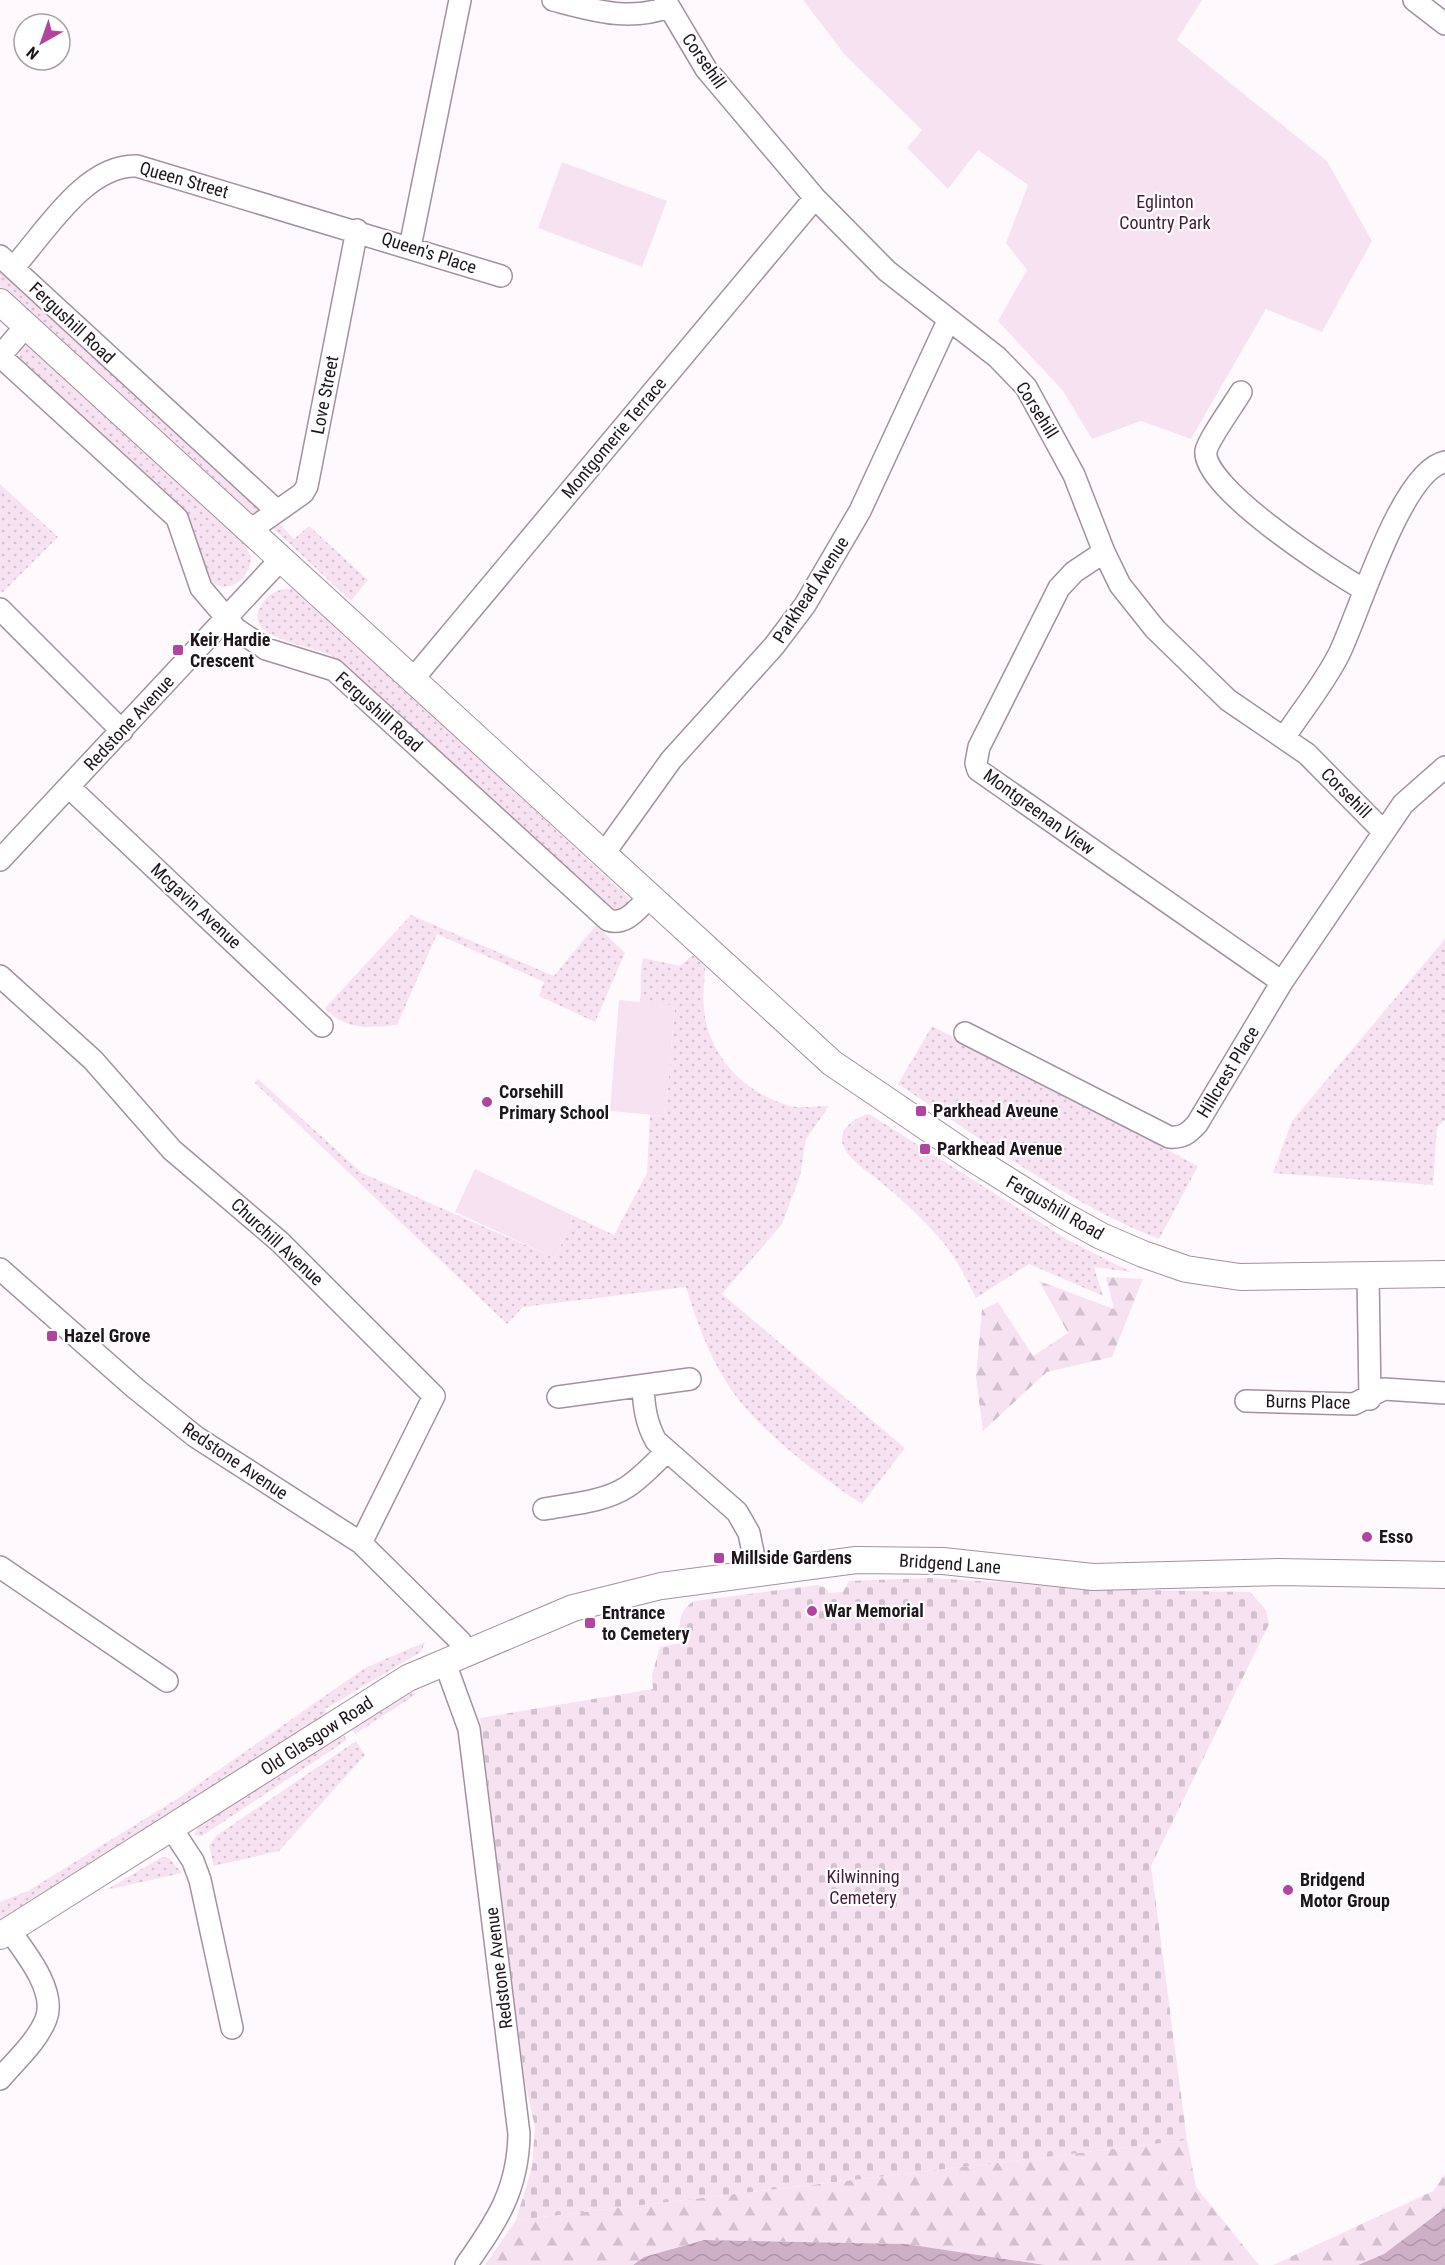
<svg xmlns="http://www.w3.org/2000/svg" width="1445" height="2265" font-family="'Roboto Condensed',sans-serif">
  <defs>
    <pattern id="grass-dots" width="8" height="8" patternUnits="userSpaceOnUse" patternTransform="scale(1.5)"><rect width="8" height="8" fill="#f7e2f2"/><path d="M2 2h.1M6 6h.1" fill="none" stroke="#d3c1cf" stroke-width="1.8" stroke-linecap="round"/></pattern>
    <pattern id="forest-firs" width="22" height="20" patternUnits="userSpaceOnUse" patternTransform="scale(1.5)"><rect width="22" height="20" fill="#f7e2f2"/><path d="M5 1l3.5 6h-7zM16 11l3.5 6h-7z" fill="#d3c1cf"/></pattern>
    <pattern id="cemetery-stones" width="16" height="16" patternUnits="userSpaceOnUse" patternTransform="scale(1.5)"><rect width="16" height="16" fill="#f7e2f2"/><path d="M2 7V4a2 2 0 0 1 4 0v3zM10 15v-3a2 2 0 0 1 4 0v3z" fill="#d3c1cf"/></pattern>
    <pattern id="water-waves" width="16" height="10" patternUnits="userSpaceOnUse" patternTransform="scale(1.5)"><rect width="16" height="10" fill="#cdafc6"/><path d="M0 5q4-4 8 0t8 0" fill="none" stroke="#b096aa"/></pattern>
  </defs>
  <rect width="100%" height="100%" fill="#fef9fd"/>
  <!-- grass -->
  <path fill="url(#grass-dots)" d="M 0,268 L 258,505 L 258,513 L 252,517 L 246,514 L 0,287 Z
    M 28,344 L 241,539 L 251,556 C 251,576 232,595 212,583 L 187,515 L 20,361 L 20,350 Z
    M 0,484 L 58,537 L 2,593 L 0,591 Z
    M 278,522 L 294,539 L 309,526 L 368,580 L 351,601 L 272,527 Z
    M 293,589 L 302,594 L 629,898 L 627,906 C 617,913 610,909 601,903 L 336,658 C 316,644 227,639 268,597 C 276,590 283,588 293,589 Z
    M 411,915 L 554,976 L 596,925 L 625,953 L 595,1022 L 539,996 L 544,982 L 437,934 L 397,1025 C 368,1028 346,1031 325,1008 Z
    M 1445,939 L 1445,1120 L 1437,1127 L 1433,1185 L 1273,1173 L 1292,1121 Z
    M 693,955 L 705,967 C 705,981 702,995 704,1009 C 708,1055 744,1092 787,1105 C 799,1109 816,1106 829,1106 L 806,1139 L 800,1176 L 782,1224 L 722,1294 L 905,1448 L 862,1504 C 817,1474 753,1427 725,1380 C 707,1351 696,1319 686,1287 L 523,1307 L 507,1324 L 255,1083 L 258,1079 L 362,1173 L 555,1258 L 574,1216 L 614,1235 L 647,1173 L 650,1115 L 665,1116 L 675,1006 L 640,1002 C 642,986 639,974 643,958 L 680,966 Z
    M 932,1026 L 1198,1166 L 1159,1239 C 1067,1203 980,1138 898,1084 Z
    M 869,1114 L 1068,1240 L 1131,1272 L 1094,1267 L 1103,1296 L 1029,1264 L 976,1298 C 967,1281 958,1261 946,1246 C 926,1221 900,1198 876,1178 C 864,1169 845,1157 842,1141 C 840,1127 858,1116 869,1114 Z
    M 425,1642 L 421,1652 L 325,1709 L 328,1716 L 0,1921 L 0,1902 L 28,1891 L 177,1799 L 365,1668 Z
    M 416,1693 L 415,1695 L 355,1734 L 352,1729 L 407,1694 Z
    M 343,1734 L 347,1740 L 202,1836 L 194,1835 L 199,1826 Z
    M 356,1741 L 365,1755 L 279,1851 L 214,1866 L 209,1846 L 216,1836 Z
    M 162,1857 L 169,1858 L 182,1873 L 106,1890 Z"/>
  <!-- forest -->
  <path fill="url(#forest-firs)" d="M 1106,1277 L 1143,1279 L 1112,1357 L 1047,1372 L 983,1431 L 976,1377 L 982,1310 L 998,1302 L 1033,1356 L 1068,1333 L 1039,1281 L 1114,1309 Z
    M 1187,2140 L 1196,2187 L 1259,2265 L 1045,2265 L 906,2244 L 704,2240 L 644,2257 L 633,2265 L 485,2265 L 516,2220 Z
    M 1445,2174 L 1445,2208 L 1384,2254 L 1358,2265 L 1273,2265 L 1433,2191 Z"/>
  <!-- cemetery -->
  <path fill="url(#cemetery-stones)" d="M 930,1578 L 1130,1590 L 1250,1592 L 1266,1610 L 1269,1624 L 1151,1866 L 1187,2140 L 516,2220 L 532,2167 L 535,2127 L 525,2082 L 516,2015 L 480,1718 L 653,1689 L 652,1675 L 660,1647 L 681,1643 C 679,1625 677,1612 694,1601 L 818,1585 L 825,1587 L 829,1593 L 843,1592 L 849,1581 Z"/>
  <!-- green -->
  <path fill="#f7e2f2" d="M 803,0 L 1202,0 L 1177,40 L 1327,161 L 1372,241 L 1322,332 L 1266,309 L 1191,439 L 1141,421 L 1092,439 L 1063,391 L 998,321 L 1027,270 L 1006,243 L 1028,185 L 978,150 L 948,189 L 907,148 L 922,130 L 845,55 Z
    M 562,162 L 667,201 L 642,267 L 538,228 Z
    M 619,1000 L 675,1005 L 665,1116 L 610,1111 Z
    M 475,1169 L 574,1216 L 555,1258 L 455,1212 Z"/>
  <!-- water -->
  <path fill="url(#water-waves)" d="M 1445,2208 L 1445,2265 L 1358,2265 L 1384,2254 Z
    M 704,2240 L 906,2244 L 1045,2265 L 633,2265 L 644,2257 Z"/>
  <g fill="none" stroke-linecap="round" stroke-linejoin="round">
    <defs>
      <path id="minor" d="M 553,0 C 592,10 629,22 668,7
        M 665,0 L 706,69 L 815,198 L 887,271 L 997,357 L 1026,387 L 1074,475 L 1104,552 L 1120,585 L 1155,629 L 1228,700 L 1307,754 L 1384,832
        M 1414,0 L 1445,24
        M 410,247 L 460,0
        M 0,256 L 277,511
        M 13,268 C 45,233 85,164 137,166 L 501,276
        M 26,326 L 0,356 L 177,518 L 201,588 L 236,629 L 266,649 L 334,670 L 608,920 C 626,926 637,909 649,898
        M 1241,392 C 1234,404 1208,440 1206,451 C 1201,487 1334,573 1365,590
        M 249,531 L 303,493 L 307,486 L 357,230
        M 1104,552 L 1074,572 L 1059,588 L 979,747 L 976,763 L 978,770 L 1282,982
        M 0,609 L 122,731
        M 413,679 L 815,198
        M 1284,738 C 1302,710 1324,684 1339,654 C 1359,614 1401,470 1445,462
        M 69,787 L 322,1026
        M 603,855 L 671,760 L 774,646 L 805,605 L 860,511 L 948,321
        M 0,860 L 281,559
        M 0,976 L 93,1060 L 172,1150 L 280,1242 L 434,1396 L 361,1543
        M 965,1033 L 1169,1137 C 1182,1138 1188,1134 1197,1124 L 1282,982 L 1384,832 L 1403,804 L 1445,767
        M 0,1269 L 135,1388 L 196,1437 L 361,1543 L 460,1641 L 467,1653
        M 1368,1275 L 1370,1399
        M 643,1387 C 644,1407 646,1423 656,1441 L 737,1512 L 749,1533 L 757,1572
        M 558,1397 L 690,1379
        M 1246,1401 L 1354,1404 L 1384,1389 L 1445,1393
        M 544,1509 C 571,1504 604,1502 627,1487 C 641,1478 654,1464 666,1452
        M 0,1567 L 167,1681
        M 445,1663 L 469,1729 L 519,2134 C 518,2190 497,2221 466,2265
        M 172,1829 L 193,1861 L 200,1880 L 232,2028
        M 0,2079 C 15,2061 37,2042 46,2019 C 57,1991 25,1952 9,1930"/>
      <path id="major" d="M 0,302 L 832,1063 L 969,1156 L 1063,1215 L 1101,1236 L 1143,1254 L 1186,1269 L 1240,1277 L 1445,1274
        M 0,1936 L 408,1678 L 573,1608 L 661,1586 L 856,1560 L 943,1561 L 1093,1577 L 1278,1572 L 1445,1575"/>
    </defs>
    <!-- minor casing -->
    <use href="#minor" stroke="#a4919f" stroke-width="24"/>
    <!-- major casing -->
    <use href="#major" stroke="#a4919f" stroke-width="28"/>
    <!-- minor -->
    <use href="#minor" stroke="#fff" stroke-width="21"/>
    <!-- major -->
    <use href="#major" stroke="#fff" stroke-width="26"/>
  </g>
  <!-- markers -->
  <g fill="#b243a0" stroke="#fff" stroke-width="2">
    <rect x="172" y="644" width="12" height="12" rx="3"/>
    <circle cx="487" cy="1102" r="6"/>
    <rect x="915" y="1105" width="12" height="12" rx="3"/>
    <rect x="919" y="1143" width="12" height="12" rx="3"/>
    <rect x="46" y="1330" width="12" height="12" rx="3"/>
    <circle cx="1367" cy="1537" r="6"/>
    <rect x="713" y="1552" width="12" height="12" rx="3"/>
    <circle cx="812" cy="1611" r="6"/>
    <rect x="584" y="1617" width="12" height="12" rx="3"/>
    <circle cx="1288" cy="1890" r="6"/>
  </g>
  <g text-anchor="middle" stroke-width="4.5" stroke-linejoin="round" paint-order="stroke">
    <!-- street labels -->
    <g font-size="18" fill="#1d161c" stroke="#fff">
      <text transform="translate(704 61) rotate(55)" y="6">Corsehill</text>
      <text transform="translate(184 180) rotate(16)" y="6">Queen Street</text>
      <text transform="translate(429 253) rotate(18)" y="6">Queen's Place</text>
      <text transform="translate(72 323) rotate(43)" y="6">Fergushill Road</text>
      <text transform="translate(325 395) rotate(-79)" y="6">Love Street</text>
      <text transform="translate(1037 410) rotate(58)" y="6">Corsehill</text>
      <text transform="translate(614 438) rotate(-50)" y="6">Montgomerie Terrace</text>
      <text transform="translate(811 590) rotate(-57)" y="6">Parkhead Avenue</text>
      <text transform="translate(379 712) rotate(42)" y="6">Fergushill Road</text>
      <text transform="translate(129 723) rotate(-47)" y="6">Redstone Avenue</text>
      <text transform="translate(1346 793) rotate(45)" y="6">Corsehill</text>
      <text transform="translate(1039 812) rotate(36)" y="6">Montgreenan View</text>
      <text transform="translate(196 906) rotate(43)" y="6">Mcgavin Avenue</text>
      <text transform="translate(1228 1072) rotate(-59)" y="6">Hillcrest Place</text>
      <text transform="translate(1055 1208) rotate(30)" y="6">Fergushill Road</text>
      <text transform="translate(277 1242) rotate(43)" y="6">Churchill Avenue</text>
      <text transform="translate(1308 1402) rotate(1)" y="6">Burns Place</text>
      <text transform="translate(235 1461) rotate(34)" y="6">Redstone Avenue</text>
      <text transform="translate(950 1564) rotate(4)" y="6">Bridgend Lane</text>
      <text transform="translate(317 1736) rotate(-33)" y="6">Old Glasgow Road</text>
      <text transform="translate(499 1968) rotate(-97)" y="6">Redstone Avenue</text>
    </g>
    <!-- park labels -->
    <g font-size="18" fill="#431b3b" stroke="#fff">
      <text x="1165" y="208">Eglinton<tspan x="1165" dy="21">Country Park</tspan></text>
      <text x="863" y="1883">Kilwinning<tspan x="863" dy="21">Cemetery</tspan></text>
    </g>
    <!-- poi labels -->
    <g font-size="18" font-weight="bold" fill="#1d161c" stroke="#fff" text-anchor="start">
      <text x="190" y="646">Keir Hardie<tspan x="190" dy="21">Crescent</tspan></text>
      <text x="499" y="1098">Corsehill<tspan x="499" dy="21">Primary School</tspan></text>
      <text x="933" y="1117">Parkhead Aveune</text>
      <text x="937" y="1155">Parkhead Avenue</text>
      <text x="64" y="1342">Hazel Grove</text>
      <text x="1379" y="1543">Esso</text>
      <text x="731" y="1564">Millside Gardens</text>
      <text x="824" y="1617">War Memorial</text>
      <text x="602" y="1619">Entrance<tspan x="602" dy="21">to Cemetery</tspan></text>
      <text x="1300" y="1886">Bridgend<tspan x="1300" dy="21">Motor Group</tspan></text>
    </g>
  </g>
  <!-- north arrow -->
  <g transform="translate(42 42) rotate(220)"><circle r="28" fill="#ffffff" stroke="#a5a2a4" stroke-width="1.5"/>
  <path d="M0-4.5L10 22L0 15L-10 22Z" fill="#b243a0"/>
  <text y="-9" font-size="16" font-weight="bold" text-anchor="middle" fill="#1d161c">N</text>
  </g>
</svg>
